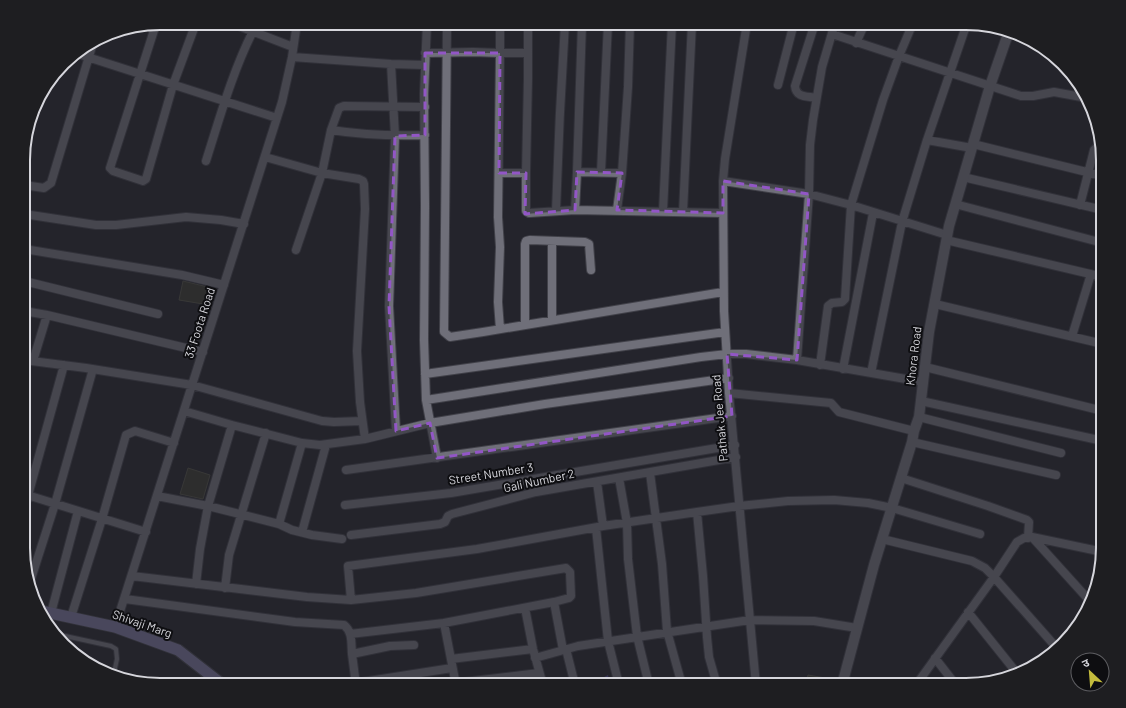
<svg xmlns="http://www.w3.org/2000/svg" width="1126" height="708" font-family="Barlow,'Noto Sans Devanagari',sans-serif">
  <rect width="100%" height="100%" fill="#24242c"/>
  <!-- water -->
  <path fill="#484084" d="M 608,675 L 610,685 L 594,685 L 593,683 Z"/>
  <!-- building -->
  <path fill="#39392f" stroke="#4f4f45" d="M 183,281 L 212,288 L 209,305 L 179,300 Z
    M 188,468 L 210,475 L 203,499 L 180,494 Z
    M 808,675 L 837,680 L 836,685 L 806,685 Z"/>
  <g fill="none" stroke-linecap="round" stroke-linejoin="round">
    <defs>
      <path id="service" d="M 56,634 L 111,646 L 116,649 L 117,659 L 113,677"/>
      <path id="minor" d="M 231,23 L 293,47
        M 427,23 L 424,94 L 425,206 L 424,340 L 426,400 L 437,458
        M 447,23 L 444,332 L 450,337 L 483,332 L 723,292
        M 500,23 L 500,53 L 528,53
        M 747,23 L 725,159 L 723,181 L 724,311 L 729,393 L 756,685
        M 815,23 L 795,86 C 796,98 807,96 816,98
        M 156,24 L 110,168 L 113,171 L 143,181 L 146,179 L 173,85 L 196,23
        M 832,34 L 1021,96 L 1033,96 L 1054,92 L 1087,98
        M 856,43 L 865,23
        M 75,53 L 277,118
        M 425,53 L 473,52 L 500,53 L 498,217 L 500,247 L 498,302 L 500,329
        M 292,57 L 391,64 L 425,65
        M 391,64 L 395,136 L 389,306 L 396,431
        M 778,85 L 794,23
        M 331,130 C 363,135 393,136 425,135
        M 927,140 L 972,148
        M 973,144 L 1103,176
        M 265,157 L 322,173 L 359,179 L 363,181 L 364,184 L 365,209 L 357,351 L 360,402 L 365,439
        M 206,161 C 220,117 232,73 253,31
        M 577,172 L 582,23
        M 601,172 L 608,23
        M 499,173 L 526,173 L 526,211 L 529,213 L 575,210 L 723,213
        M 526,173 L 528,78 L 528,23
        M 622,173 L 628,87 L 630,23
        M 963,177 L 1103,210
        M 723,181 L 809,194 L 851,205 L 947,235
        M 24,185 L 44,188 L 51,183 L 93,43
        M 955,204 L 1103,243
        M 1080,205 L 1094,150 L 1098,146 L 1101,145
        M 575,210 L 577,172 L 622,173 L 617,210
        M 556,211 C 558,149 561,86 565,23
        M 663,211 L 672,23
        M 683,212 L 692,23
        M 24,214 L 96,225 L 116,225 L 186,217 L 221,220 L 244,224
        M 946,240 L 1103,277
        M 552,241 L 552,319
        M 24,249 L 182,275 L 224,285
        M 296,250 L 322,173 L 331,130 L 339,108 L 344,106 L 425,107
        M 24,281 L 158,314
        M 935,304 L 1103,344
        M 24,311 L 47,315 L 203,352
        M 525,324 L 525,244 L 526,241 L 530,240 L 585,242 L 589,244 L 591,270
        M 1072,336 L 1091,274
        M 24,360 L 86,368 L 192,385 L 322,421 L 334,422 L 362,421
        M 797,360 L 809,194 L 810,145 L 813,120 L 822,67 L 835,23
        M 33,361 L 47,315
        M 820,365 L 828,306 L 832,303 L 842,302 L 845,299 L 851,205 L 883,100 L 899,56 L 913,23
        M 925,367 L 1103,411
        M 843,369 L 873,213
        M 24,372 L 27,360
        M 871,373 L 902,222 L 927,140 L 967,23
        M 425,374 L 725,332
        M 729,393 L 831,403 L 839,412 L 914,431
        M 426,400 L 701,357 L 727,354 L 746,354 L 797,360 L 923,382
        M 921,401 L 1103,441
        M 184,411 L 232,425 L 302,443 L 320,445 L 365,439 L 430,423 L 545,404 L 729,378
        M 919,417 L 1061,453
        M 912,442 L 1056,475
        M 346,470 L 732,416
        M 650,473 L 662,564 L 667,631 L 682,685
        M 619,478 L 627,523 L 628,559 L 637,636 L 649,685
        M 901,478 L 988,506 L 1027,520 L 1029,522 L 1028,538
        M 597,482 L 603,526
        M 24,494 L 146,532
        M 157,496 L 208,506 L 279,524 L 292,530 L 312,535 L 342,539
        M 345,505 L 451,493 L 735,445
        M 24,510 L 64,365
        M 697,512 L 703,576 L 707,637 L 709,657 L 717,685
        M 279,524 L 302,443
        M 596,528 L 608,641 L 619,685
        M 302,532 L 326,445
        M 351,535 L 440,524 L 445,522 L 448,516 L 452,514 L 536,492 L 736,457
        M 1032,537 L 1103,552
        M 882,539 L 972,561 L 985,568 L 994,577 L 1056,647
        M 132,576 L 307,597 L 351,600 L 416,593 L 566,568 L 570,572 L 571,596 L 569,598 L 554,602
        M 30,582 L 55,504 L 93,369
        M 196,584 L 200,549 L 208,506 L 232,425
        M 225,588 L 229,555 L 266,433
        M 125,599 L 295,622 L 344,625 C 353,632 351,644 352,654 L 390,646 L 414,645
        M 351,600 L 348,566 L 477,549 L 603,526 L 697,512 L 739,506 L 788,501 L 834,500 L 868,503 L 892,508 L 980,534
        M 525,608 L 533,649 L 543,685
        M 968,612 L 1016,672
        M 51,613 L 78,511
        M 71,617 L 102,519 L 126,435 L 135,431 L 174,443
        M 444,623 L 456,685
        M 115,627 L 282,102 L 292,57 L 297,23
        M 350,634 L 444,623 L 554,602 L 563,650
        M 566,649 L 575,685
        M 352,654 L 356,685
        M 535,658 L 578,646 L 750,620 L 814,621 L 857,628
        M 935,658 L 956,685
        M 451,659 L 533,649
        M 356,683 L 452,668
        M 456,683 L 539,673
        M 526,685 L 541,678
        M 916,685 L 994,577 L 1017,542 L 1024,538 L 1032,537 L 1088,599"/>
      <path id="tertiary" d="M 842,685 L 874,565 L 912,442 L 914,431 L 919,417 L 929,332 L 949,226 L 990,86 L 1009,31"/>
      <path id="secondary" d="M 41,611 L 115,627 L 178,650 L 223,685"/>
    </defs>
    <!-- service casing -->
    <use href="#service" stroke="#414149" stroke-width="6"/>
    <!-- minor casing -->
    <use href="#minor" stroke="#414149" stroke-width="10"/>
    <!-- tertiary casing -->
    <use href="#tertiary" stroke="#414149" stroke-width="12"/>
    <!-- secondary casing -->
    <use href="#secondary" stroke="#414149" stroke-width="13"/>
    <!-- service -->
    <use href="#service" stroke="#6f6f79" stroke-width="4"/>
    <!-- minor -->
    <use href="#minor" stroke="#6f6f79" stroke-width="8"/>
    <!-- tertiary -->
    <use href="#tertiary" stroke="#6f6f79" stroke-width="10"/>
    <!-- secondary -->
    <use href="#secondary" stroke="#767298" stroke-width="11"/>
  </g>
  <!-- marked area -->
  <path d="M0 0H1126V708H0ZM 425,53 L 500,53 L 499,173 L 526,173 L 525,214 L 575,210 L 577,172 L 622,173 L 617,210 L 723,213 L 723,181 L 809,194 L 797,360 L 727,354 L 732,416 L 437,458 L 430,423 L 396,431 L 389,306 L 395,136 L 425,135 Z" fill="#24242c" fill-opacity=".55" fill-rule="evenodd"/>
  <path fill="none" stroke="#9256c6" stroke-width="3" stroke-dasharray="8 5" stroke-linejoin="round" d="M 425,53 L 500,53 L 499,173 L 526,173 L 525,214 L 575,210 L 577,172 L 622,173 L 617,210 L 723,213 L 723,181 L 809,194 L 797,360 L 727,354 L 732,416 L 437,458 L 430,423 L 396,431 L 389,306 L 395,136 L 425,135 Z"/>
  <g text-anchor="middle" stroke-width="4" stroke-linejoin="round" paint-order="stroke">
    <!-- street labels -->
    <g font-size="12" fill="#d6d6dc" stroke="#0e0e11">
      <text transform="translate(200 323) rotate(-72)" y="4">33 Foota Road</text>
      <text transform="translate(914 356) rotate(-83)" y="4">Khora Road</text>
      <text transform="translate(720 418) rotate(-95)" y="4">Pathak Jee Road</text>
      <text transform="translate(491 474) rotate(-9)" y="4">Street Number 3</text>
      <text transform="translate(539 481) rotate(-12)" y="4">Gali Number 2</text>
      <text transform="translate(142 624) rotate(19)" y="4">Shivaji Marg</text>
    </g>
  </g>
  <!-- crop -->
  <path d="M0 0H1126V708H0ZM160 30H966A130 130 0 0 1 1096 160V548A130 130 0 0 1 966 678H160A130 130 0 0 1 30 548V160A130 130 0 0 1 160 30Z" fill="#1e1e21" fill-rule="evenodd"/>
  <path fill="none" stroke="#d6d6dc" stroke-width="2" d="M160 30H966A130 130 0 0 1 1096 160V548A130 130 0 0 1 966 678H160A130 130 0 0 1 30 548V160A130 130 0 0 1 160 30Z"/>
  <!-- north arrow -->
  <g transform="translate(1090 672) rotate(334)"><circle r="19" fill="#0e0e11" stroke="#5e5e62"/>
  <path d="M0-3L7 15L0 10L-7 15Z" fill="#c4bc3d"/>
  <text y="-6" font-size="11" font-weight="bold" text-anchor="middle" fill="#d6d6dc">उ</text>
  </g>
</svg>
